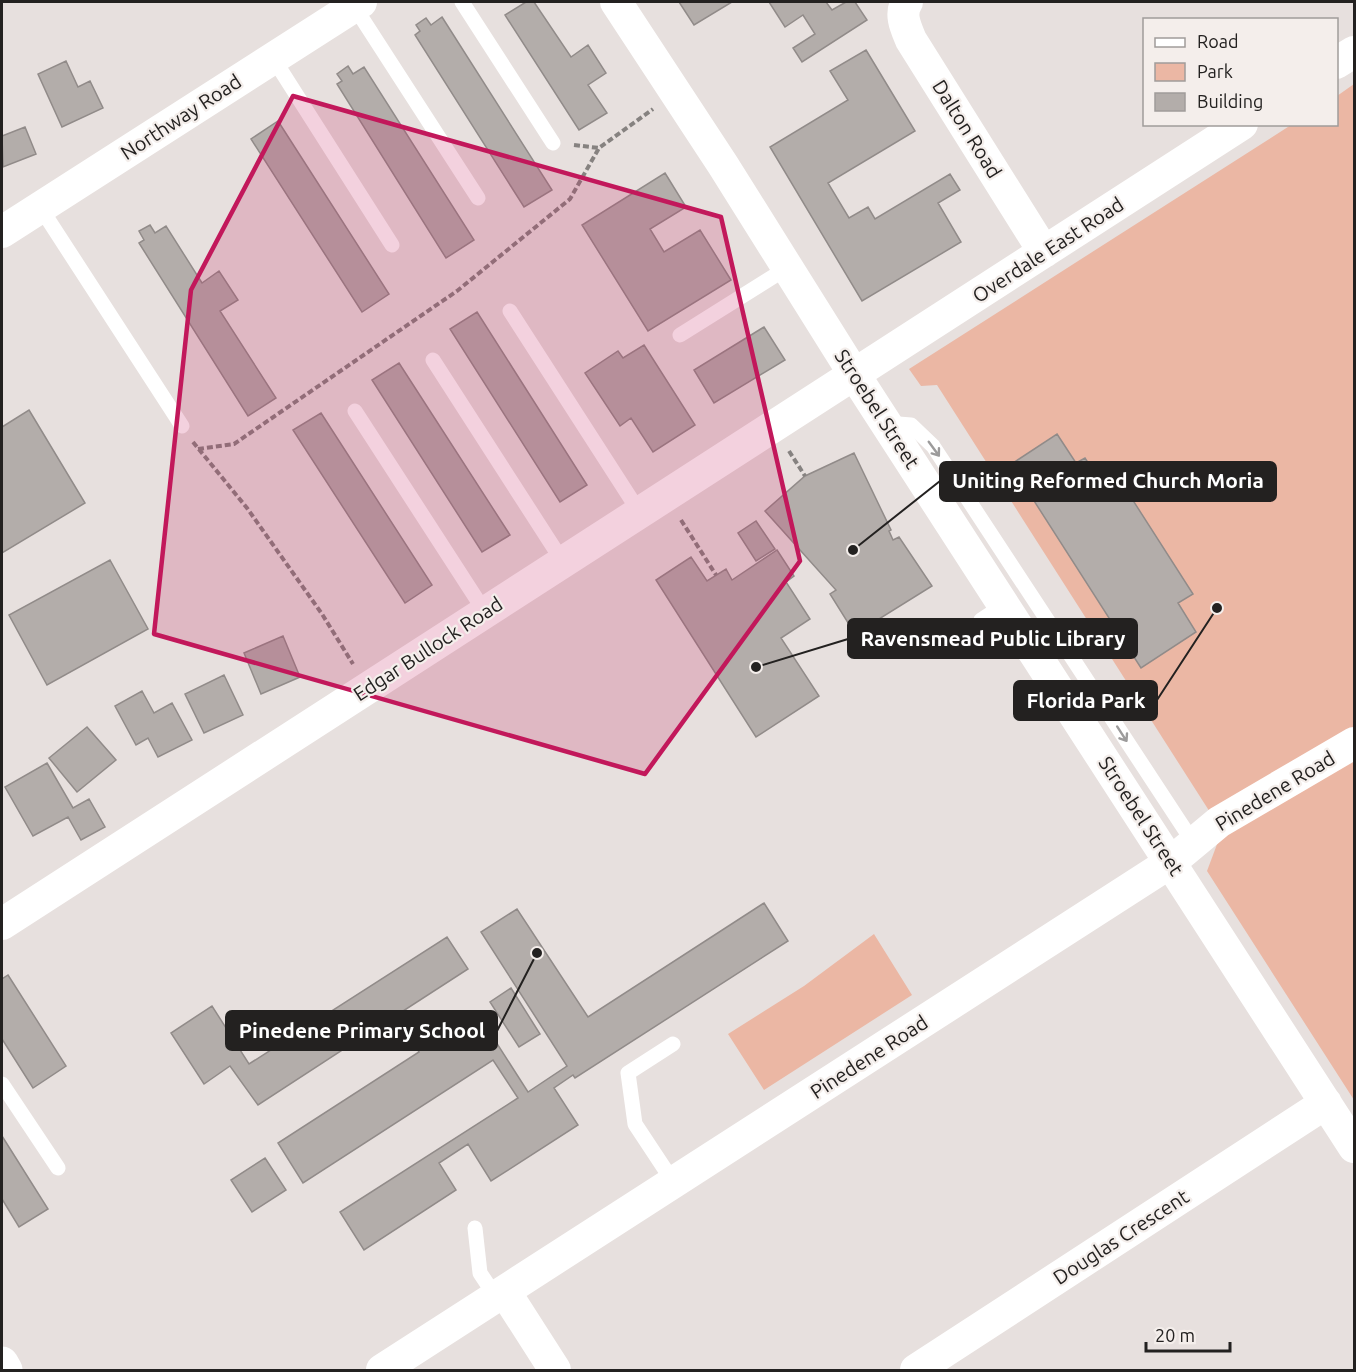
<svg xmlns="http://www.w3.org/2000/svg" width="1356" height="1372" font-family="Ubuntu,sans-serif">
  <rect width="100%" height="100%" fill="#e7e0de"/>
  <!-- green -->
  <path fill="#ebb7a4" d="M 1354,84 L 1354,1100 L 1207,871 L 1222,831 L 937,385 L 921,386 L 909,369 L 1291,125 L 1336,124 L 1337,96 Z
    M 874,934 L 912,995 L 764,1090 L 728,1034 L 804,986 Z"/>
  <!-- building -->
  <path fill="#b3adaa" stroke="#918b89" stroke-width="1.5" d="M 526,2 L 534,2 L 571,57 L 588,45 L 606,73 L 588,85 L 607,113 L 579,130 L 505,15 Z
    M 679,2 L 732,2 L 694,25 Z
    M 769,2 L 826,2 L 832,10 L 846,2 L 855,2 L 867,20 L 802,62 L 793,48 L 815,34 L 803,15 L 785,27 Z
    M 442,17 L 552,190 L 524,207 L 415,35 L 420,31 L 416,25 L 426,18 L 431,25 Z
    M 866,50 L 915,131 L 828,183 L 849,218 L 868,207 L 875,219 L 950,174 L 960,190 L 938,203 L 961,242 L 862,301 L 770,147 L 848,100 L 830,71 Z
    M 66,61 L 78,87 L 90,81 L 103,108 L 62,127 L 38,74 Z
    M 348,66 L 353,74 L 364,67 L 474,240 L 446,258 L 337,84 L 342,81 L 337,74 Z
    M 278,121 L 389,294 L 362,312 L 251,139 Z
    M 25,127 L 36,154 L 3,167 L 2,136 Z
    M 665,173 L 686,207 L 650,229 L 664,252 L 700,230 L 731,280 L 648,331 L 582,225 Z
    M 150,225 L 155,233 L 166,226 L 202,283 L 219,271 L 238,300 L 220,311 L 276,398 L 248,416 L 139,243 L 144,240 L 139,231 Z
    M 477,312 L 587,485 L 560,502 L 450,329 Z
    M 764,327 L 785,360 L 714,403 L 694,370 Z
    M 644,345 L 695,425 L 653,452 L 631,418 L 620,426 L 585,373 L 618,351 L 623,358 Z
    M 399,363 L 510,535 L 482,552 L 372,380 Z
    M 29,410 L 85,503 L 2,553 L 2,427 Z
    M 321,413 L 432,585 L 405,603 L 293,430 Z
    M 1057,434 L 1076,463 L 1085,458 L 1094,472 L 1109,463 L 1193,594 L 1178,603 L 1196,632 L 1141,668 L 1029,493 L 1032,491 L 1013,463 Z
    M 854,453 L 891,530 L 889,531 L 893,540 L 899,537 L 932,586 L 855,634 L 830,594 L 836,590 L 765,511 L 805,476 Z
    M 756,521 L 775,549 L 756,561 L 738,533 Z
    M 777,550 L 794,576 L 786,582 L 810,619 L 781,638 L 819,696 L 756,737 L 656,580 L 691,557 L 707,581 L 726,569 L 732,580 Z
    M 110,560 L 148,629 L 47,685 L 9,615 Z
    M 283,636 L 300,677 L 261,694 L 244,653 Z
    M 224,675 L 243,715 L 204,733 L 185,694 Z
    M 142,691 L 154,713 L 172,703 L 192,740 L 158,757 L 148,738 L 136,745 L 115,706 Z
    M 87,727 L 116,760 L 77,792 L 49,758 Z
    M 47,763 L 73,808 L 89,799 L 105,827 L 81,840 L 68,817 L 33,836 L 5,787 Z
    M 764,903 L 788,941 L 575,1078 L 573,1075 L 554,1088 L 578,1125 L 491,1181 L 468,1144 L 439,1163 L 456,1190 L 364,1250 L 340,1212 L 518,1098 L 493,1060 L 303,1183 L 278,1143 L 419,1052 L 396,1015 L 258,1105 L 230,1066 L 204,1084 L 171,1033 L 212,1006 L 249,1064 L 447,937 L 468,969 L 403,1011 L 427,1047 L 473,1017 L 475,1020 L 480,1017 L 528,1092 L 567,1066 L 481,932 L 517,909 L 588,1017 Z
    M 8,975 L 66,1066 L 33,1088 L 2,1039 L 2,979 Z
    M 511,988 L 540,1034 L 519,1047 L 490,1002 Z
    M 2,1136 L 48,1209 L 19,1227 L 2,1199 Z
    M 265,1158 L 286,1190 L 252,1212 L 231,1180 Z"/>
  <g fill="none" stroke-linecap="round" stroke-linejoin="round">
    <!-- path -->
    <path stroke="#868280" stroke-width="4" stroke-dasharray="6 3" stroke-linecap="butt" d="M 574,145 L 599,148 L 653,109
      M 193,442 L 247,508 L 322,614 L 353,664
      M 198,449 L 234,444 L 457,291 L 570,199 L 599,148
      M 789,451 L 805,476
      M 681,520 L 716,575"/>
    <!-- service -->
    <path stroke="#fff" stroke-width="15" d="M 462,2 L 553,143
      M 354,6 L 478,198
      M 273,58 L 392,245
      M 40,207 L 182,426
      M 510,311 L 640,513
      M 680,335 L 787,268
      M 433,360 L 563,562
      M 355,411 L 485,612
      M 886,423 L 911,425 L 933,446 L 1193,842
      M 981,620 L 1004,605
      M 673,1044 L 628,1073 L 635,1124 L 674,1183
      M 2,1084 L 58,1168
      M 475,1228 L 480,1273 L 496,1297"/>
    <!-- minor -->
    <path stroke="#fff" stroke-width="32" d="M 616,2 L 723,165 L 854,374 L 1354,1147
      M 907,2 C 899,14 906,28 911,40 L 1044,252
      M 1336,63 L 1354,52
      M 2,232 L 361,2
      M 2,924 L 1242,124
      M 505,1292 L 555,1370
      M 382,1370 L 1171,862 L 1219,822 L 1354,743
      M 916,1370 L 1326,1103"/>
    <!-- secondary -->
    <path stroke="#fff" stroke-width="33" d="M 2,1363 L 6,1370"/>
  </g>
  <!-- one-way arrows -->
  <defs><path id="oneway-shaft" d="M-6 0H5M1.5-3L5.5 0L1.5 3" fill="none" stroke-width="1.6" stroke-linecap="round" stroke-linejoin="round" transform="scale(1.5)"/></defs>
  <g stroke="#9c9b9b">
    <use href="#oneway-shaft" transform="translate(934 449) rotate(54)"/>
    <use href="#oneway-shaft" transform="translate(1122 734) rotate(57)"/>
  </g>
  <!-- marked area -->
  <path fill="#c2185b" fill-opacity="0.2" stroke="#c2185b" stroke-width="4.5" stroke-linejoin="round" d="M 293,96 L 721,217 L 800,561 L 645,774 L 154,634 L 191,290 Z"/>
  <g text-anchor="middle" stroke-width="4.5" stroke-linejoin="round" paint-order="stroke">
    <!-- street labels -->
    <g font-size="20" fill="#232120" stroke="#f4eeeb">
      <text transform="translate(181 117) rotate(-33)" y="7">Northway Road</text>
      <text transform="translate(967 129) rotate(58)" y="7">Dalton Road</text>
      <text transform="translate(1048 250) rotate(-33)" y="7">Overdale East Road</text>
      <text transform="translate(877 409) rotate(57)" y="7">Stroebel Street</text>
      <text transform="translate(428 649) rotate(-33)" y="7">Edgar Bullock Road</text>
      <text transform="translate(1275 791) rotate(-31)" y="7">Pinedene Road</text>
      <text transform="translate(1141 816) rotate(57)" y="7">Stroebel Street</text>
      <text transform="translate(869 1057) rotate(-33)" y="7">Pinedene Road</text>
      <text transform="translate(1121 1237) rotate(-33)" y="7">Douglas Crescent</text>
    </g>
  </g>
  <!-- callouts -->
  <path fill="none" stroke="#232120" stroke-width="2" d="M853 550L940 481M756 667L848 639M1217 608L1157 700M537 953L497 1031"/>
  <g fill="#232120" stroke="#f4eeeb" stroke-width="2">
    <circle cx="853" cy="550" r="6"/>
    <circle cx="756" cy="667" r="6"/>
    <circle cx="1217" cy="608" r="6"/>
    <circle cx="537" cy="953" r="6"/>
  </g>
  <g fill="#232120" stroke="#232120" stroke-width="2">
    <rect x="940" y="462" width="336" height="39" rx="6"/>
    <rect x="848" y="619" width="289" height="39" rx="6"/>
    <rect x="1014" y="681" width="143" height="39" rx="6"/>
    <rect x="226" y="1011" width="271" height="39" rx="6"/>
  </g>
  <g font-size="21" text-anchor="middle" font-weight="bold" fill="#fff">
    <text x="1108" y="488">Uniting Reformed Church Moria</text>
    <text x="993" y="646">Ravensmead Public Library</text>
    <text x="1086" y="708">Florida Park</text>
    <text x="362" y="1038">Pinedene Primary School</text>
  </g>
  <!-- border -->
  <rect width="1356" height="1372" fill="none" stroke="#232120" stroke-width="6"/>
  <!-- legend -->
  <rect x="1143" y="18" width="195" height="108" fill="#f4eeeb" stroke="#a09c9a" stroke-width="1.5"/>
  <rect x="1155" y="38" width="30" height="9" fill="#ffffff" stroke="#a09c9a" stroke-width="1.5"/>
  <text x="1197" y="48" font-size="18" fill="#232120">Road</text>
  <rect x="1155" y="63" width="30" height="18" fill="#ebb7a4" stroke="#a09c9a" stroke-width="1.5"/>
  <text x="1197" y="78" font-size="18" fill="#232120">Park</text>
  <rect x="1155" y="93" width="30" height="18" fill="#b3adaa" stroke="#a09c9a" stroke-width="1.5"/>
  <text x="1197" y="108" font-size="18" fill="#232120">Building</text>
  <!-- scale -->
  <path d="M1146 1342v9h84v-9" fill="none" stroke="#232120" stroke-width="3"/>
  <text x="1155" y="1342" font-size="18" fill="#232120" stroke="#f4eeeb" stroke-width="4.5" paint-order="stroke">20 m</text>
</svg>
